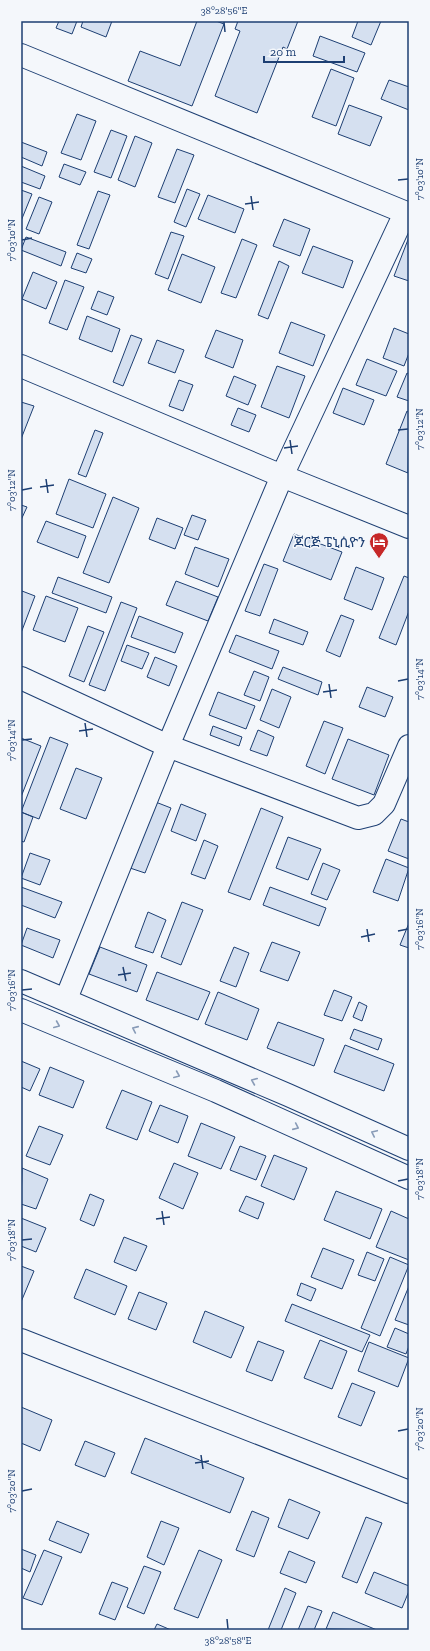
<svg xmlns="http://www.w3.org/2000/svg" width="430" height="1651" font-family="'Zilla Slab','Noto Sans Ethiopic',serif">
  <rect width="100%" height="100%" fill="#f4f7fb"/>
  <!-- building -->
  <path fill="#d5e0f0" stroke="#1d3f73" d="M 59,21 L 77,21 L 72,34 L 56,28 Z
    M 83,21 L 112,21 L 106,37 L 81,27 Z
    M 197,21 L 216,21 L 224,24 L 192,106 L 128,81 L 140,51 L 180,66 Z
    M 238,21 L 298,21 L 287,49 L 283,47 L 257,113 L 215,96 L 240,31 L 235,29 Z
    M 358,21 L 381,21 L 371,45 L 352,37 Z
    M 320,36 L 365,53 L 357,72 L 313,56 Z
    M 331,69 L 354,78 L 336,126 L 312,117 Z
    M 389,80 L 409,87 L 409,110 L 381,99 Z
    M 349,105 L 382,117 L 370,146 L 338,134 Z
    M 77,114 L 96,121 L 81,160 L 61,153 Z
    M 111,130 L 127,136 L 111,178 L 94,172 Z
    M 135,136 L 152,143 L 135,187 L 118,180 Z
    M 21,142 L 47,152 L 42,166 L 21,157 Z
    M 177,149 L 194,155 L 175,203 L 158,197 Z
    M 64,164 L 86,172 L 80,185 L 59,177 Z
    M 21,166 L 45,176 L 40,189 L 21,182 Z
    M 187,189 L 200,194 L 186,227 L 174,222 Z
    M 21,190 L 32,194 L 21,221 Z
    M 98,191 L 110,195 L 89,249 L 77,245 Z
    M 208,195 L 244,209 L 235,233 L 198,219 Z
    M 39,197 L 52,202 L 39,234 L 26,229 Z
    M 284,219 L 310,229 L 300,256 L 273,246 Z
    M 171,232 L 184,236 L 168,279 L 155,274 Z
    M 26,237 L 66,252 L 61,266 L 21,250 Z
    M 409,237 L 409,281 L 394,276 Z
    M 242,239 L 257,245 L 236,298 L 221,293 Z
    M 313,246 L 353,261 L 343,288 L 302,273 Z
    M 77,253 L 92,259 L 86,273 L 71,268 Z
    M 182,254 L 215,267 L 201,303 L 168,290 Z
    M 279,261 L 289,266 L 268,319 L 258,315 Z
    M 33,272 L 57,282 L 46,309 L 22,299 Z
    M 65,280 L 84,287 L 67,330 L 49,323 Z
    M 98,291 L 114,297 L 107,315 L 91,309 Z
    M 87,316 L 120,329 L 112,352 L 79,339 Z
    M 291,322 L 325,335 L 313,366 L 279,353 Z
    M 394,328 L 409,334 L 409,353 L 404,366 L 383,358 Z
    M 216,330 L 243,340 L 233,368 L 205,357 Z
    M 131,335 L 142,339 L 123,386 L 113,382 Z
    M 157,340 L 184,350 L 175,373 L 148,363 Z
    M 367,359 L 397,371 L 386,396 L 356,385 Z
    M 277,366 L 305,376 L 289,418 L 261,407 Z
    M 407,373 L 409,374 L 409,401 L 397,397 Z
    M 234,376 L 256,385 L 248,405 L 226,396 Z
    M 179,380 L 193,385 L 183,411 L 169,406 Z
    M 343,388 L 374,400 L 364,425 L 333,413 Z
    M 21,402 L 34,406 L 21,439 Z
    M 238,408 L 256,415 L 249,432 L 231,425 Z
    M 407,411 L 409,412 L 408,473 L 386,464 Z
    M 95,430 L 103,433 L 86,477 L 78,474 Z
    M 69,479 L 106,494 L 93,528 L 56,514 Z
    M 113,497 L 139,508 L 109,583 L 83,573 Z
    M 21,505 L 27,507 L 21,520 Z
    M 192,515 L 206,520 L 198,540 L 184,535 Z
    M 157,518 L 183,528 L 175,549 L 149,539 Z
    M 46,521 L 86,536 L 78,558 L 37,542 Z
    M 294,534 L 342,552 L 331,580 L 283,561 Z
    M 195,547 L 229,559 L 218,587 L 185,574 Z
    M 264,564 L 278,569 L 260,616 L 245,611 Z
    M 356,567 L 384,578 L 372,610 L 344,599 Z
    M 404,576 L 409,578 L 409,611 L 396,645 L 379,638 Z
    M 58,577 L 112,597 L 106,613 L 52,593 Z
    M 176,581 L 218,597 L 208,621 L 166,605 Z
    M 22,591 L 35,596 L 21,633 L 21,593 Z
    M 46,596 L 78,608 L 65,642 L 33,630 Z
    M 121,602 L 137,608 L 105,691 L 89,685 Z
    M 341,615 L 354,620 L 340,657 L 326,651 Z
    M 139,616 L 183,633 L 175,653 L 131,637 Z
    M 274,619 L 308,632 L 303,645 L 269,633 Z
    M 88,626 L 104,632 L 84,682 L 69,676 Z
    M 236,635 L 279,651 L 272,669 L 229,652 Z
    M 127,645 L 149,653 L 142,669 L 121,661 Z
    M 155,657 L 177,666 L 169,686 L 147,677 Z
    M 283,667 L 322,682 L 318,695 L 278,679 Z
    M 254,671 L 269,677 L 260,701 L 244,695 Z
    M 367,687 L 393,697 L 385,717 L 359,707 Z
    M 272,689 L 291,697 L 279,728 L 260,720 Z
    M 218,692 L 255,706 L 246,729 L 209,715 Z
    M 324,721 L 343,728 L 325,774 L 306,766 Z
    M 213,726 L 242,737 L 239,746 L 210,735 Z
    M 258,730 L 274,737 L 267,756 L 250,750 Z
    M 50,737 L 68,744 L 39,819 L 21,812 Z
    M 21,738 L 41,746 L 21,797 Z
    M 348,739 L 389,755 L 374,795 L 332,779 Z
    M 76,768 L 102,778 L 86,819 L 60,809 Z
    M 153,801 L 171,808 L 145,873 L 127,867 Z
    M 181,804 L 206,814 L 196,841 L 171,831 Z
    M 261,808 L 283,817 L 250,900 L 228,892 Z
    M 21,812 L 33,817 L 24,842 L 21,841 Z
    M 401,819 L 409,822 L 409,859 L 388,851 Z
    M 288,837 L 321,849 L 308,880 L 276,868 Z
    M 204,840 L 218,846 L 205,879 L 191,874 Z
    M 30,853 L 50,860 L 40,885 L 21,878 Z
    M 386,859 L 409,868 L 398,901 L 373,892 Z
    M 323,863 L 340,870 L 327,900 L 311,894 Z
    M 21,887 L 62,902 L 55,918 L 21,905 Z
    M 270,887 L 326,908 L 319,926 L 263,905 Z
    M 182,902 L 203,910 L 181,965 L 161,957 Z
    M 148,912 L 166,920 L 153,953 L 135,947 Z
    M 409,923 L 409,948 L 400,945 Z
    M 27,928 L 60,940 L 53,958 L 21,945 Z
    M 272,942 L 300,952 L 288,981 L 260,971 Z
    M 100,947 L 147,965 L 137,992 L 89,974 Z
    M 234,947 L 249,953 L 236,987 L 220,981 Z
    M 157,972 L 210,992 L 198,1020 L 146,1000 Z
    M 334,990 L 352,997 L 342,1021 L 324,1015 Z
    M 218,992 L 259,1009 L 247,1040 L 205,1024 Z
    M 359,1002 L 367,1006 L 362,1021 L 353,1017 Z
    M 278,1022 L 324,1039 L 314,1066 L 267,1048 Z
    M 354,1029 L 382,1039 L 378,1050 L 350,1039 Z
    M 345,1045 L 394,1064 L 384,1091 L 334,1072 Z
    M 21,1061 L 40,1069 L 30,1091 L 21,1087 Z
    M 50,1067 L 84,1081 L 73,1108 L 39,1095 Z
    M 122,1090 L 152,1102 L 137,1140 L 106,1128 Z
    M 160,1105 L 188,1116 L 178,1143 L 149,1131 Z
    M 201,1123 L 235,1137 L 221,1169 L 188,1156 Z
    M 39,1126 L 63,1135 L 50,1165 L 26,1156 Z
    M 240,1146 L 266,1156 L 256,1180 L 230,1170 Z
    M 274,1155 L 307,1168 L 294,1200 L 261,1186 Z
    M 174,1163 L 198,1173 L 183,1209 L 159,1198 Z
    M 22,1168 L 48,1179 L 36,1209 L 21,1204 Z
    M 336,1191 L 382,1209 L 370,1239 L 324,1220 Z
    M 90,1194 L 104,1200 L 94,1226 L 80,1220 Z
    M 246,1196 L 264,1203 L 258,1219 L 239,1211 Z
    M 391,1211 L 409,1219 L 409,1260 L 376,1247 Z
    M 21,1218 L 46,1228 L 36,1252 L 21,1246 Z
    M 124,1237 L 147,1246 L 136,1271 L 114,1262 Z
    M 323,1248 L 354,1260 L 342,1289 L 311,1277 Z
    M 367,1252 L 384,1259 L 375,1281 L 358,1275 Z
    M 390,1257 L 409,1265 L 380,1336 L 361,1328 Z
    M 21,1266 L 34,1271 L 21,1302 Z
    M 86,1269 L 127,1286 L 115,1315 L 74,1298 Z
    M 301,1283 L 316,1289 L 311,1301 L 297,1295 Z
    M 409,1286 L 409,1325 L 395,1320 Z
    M 139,1292 L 167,1303 L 156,1330 L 128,1319 Z
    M 292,1304 L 370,1335 L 362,1352 L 285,1321 Z
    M 205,1311 L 244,1327 L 231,1358 L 193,1342 Z
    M 395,1328 L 409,1334 L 409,1346 L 406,1354 L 387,1347 Z
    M 320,1340 L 347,1351 L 332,1389 L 304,1378 Z
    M 258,1341 L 284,1351 L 272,1381 L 246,1371 Z
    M 369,1342 L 409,1358 L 398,1387 L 358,1371 Z
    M 352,1383 L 375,1392 L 361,1426 L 338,1417 Z
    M 21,1407 L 52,1420 L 40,1451 L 21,1443 Z
    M 145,1438 L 244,1478 L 230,1513 L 131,1473 Z
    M 85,1441 L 115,1453 L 105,1477 L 75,1465 Z
    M 289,1499 L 320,1512 L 308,1539 L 278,1527 Z
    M 252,1511 L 269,1518 L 254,1557 L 236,1550 Z
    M 366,1517 L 382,1523 L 357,1583 L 342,1577 Z
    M 57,1521 L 89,1534 L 81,1553 L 49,1540 Z
    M 161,1521 L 179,1528 L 164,1565 L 147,1557 Z
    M 21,1549 L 36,1555 L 30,1572 L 21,1568 Z
    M 44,1550 L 62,1557 L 42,1605 L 23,1598 Z
    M 199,1550 L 222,1560 L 198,1618 L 174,1609 Z
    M 289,1551 L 315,1562 L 306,1583 L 280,1573 Z
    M 144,1566 L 161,1572 L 144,1614 L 127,1607 Z
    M 374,1572 L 409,1586 L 409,1591 L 402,1608 L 365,1593 Z
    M 112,1582 L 128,1588 L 115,1620 L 99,1614 Z
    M 285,1588 L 296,1593 L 281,1630 L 268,1630 Z
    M 308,1606 L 322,1611 L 314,1630 L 298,1630 Z
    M 333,1612 L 377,1630 L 326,1629 Z
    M 157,1624 L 171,1630 L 154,1630 Z"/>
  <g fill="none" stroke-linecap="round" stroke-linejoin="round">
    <defs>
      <path id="street" d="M 21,55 L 409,214
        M 21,366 L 282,476 L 409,527
        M 21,678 L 168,746 L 358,818 L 374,814 L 384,804 L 409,746
        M 66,999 L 168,746 L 282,476 L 405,213
        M 21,1340 L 409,1492"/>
      <path id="secondary" d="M 21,981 L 288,1095 L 409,1149
        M 21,1010 L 216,1091 L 409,1178"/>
    </defs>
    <!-- street casing -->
    <use href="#street" stroke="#1d3f73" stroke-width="24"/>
    <!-- secondary casing -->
    <use href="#secondary" stroke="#1d3f73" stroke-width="24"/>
    <!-- street -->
    <use href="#street" stroke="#f4f7fb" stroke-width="22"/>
    <!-- secondary -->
    <use href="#secondary" stroke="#f4f7fb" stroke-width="22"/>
  </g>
  <!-- one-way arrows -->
  <defs><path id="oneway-chevron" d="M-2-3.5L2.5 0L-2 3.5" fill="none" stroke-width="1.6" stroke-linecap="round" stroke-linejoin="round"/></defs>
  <g stroke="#889bb7">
    <use href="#oneway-chevron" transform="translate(57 1025) rotate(23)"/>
    <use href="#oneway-chevron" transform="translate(135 1029) rotate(-156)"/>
    <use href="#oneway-chevron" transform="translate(177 1075) rotate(23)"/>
    <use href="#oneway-chevron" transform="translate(254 1081) rotate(-157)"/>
    <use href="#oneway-chevron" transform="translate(296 1127) rotate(24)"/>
    <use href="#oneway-chevron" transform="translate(374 1133) rotate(-155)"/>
  </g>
  <!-- ticks -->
  <path fill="none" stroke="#1d3f73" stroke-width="1.5" d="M 224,22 L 225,32M 398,180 L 408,179M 251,196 L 253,210M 245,204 L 259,202M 22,240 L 32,238M 398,430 L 408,429M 290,440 L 292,454M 284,448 L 298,446M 46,479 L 48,493M 40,487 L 54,485M 22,490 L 32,488M 398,681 L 408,679M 329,684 L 331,698M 323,692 L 337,690M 85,723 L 87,737M 79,731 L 93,729M 22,740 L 32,739M 367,929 L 369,942M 398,931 L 408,929M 361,937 L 375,934M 123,967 L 126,981M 118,975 L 131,973M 22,990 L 32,989M 398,1181 L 408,1179M 162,1211 L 164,1225M 156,1219 L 170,1217M 22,1240 L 32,1239M 398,1431 L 408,1429M 201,1455 L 203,1469M 195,1463 L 209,1461M 22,1491 L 32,1489M 227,1619 L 228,1629"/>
  <!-- icons -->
  <defs>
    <symbol id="hotel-pin" viewBox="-11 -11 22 30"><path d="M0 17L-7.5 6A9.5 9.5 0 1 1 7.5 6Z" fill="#c62828" stroke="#f4f7fb"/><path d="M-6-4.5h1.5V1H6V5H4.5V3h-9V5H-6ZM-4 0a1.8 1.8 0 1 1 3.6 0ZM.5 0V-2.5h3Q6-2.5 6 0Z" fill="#fff"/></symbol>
  </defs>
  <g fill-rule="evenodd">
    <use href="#hotel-pin" x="368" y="531" width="22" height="30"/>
  </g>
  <g text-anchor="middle" stroke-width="3" stroke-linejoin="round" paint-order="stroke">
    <!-- poi labels -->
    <g font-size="14" fill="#1d3f73" stroke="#f4f7fb" text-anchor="end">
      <text x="365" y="547">ጆርጅ ፔኒሲዮን</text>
    </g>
  </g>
  <!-- border -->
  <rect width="430" height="1651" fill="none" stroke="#f4f7fb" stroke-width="44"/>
  <!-- scale -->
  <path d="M264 56v6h80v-6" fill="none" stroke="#1d3f73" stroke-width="2"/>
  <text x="270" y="56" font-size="12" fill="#1d3f73" stroke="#f4f7fb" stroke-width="3" paint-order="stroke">20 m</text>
  <rect x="22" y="22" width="386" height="1607" fill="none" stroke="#1d3f73" stroke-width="1.5"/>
  <g font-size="10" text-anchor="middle" fill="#1d3f73">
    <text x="224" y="14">38°28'56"E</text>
    <text transform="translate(419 179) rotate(-90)" y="4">7°03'10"N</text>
    <text transform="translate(11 240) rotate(-90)" y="4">7°03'10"N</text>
    <text transform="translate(419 429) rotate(-90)" y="4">7°03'12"N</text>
    <text transform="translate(11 490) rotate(-90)" y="4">7°03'12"N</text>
    <text transform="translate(419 679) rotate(-90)" y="4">7°03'14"N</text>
    <text transform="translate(11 740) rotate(-90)" y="4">7°03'14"N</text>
    <text transform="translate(419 929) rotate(-90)" y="4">7°03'16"N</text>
    <text transform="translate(11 990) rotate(-90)" y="4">7°03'16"N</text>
    <text transform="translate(419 1179) rotate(-90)" y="4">7°03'18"N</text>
    <text transform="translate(11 1240) rotate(-90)" y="4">7°03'18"N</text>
    <text transform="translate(419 1429) rotate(-90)" y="4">7°03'20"N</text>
    <text transform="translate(11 1491) rotate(-90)" y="4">7°03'20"N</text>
    <text x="228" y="1644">38°28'58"E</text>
  </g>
</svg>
